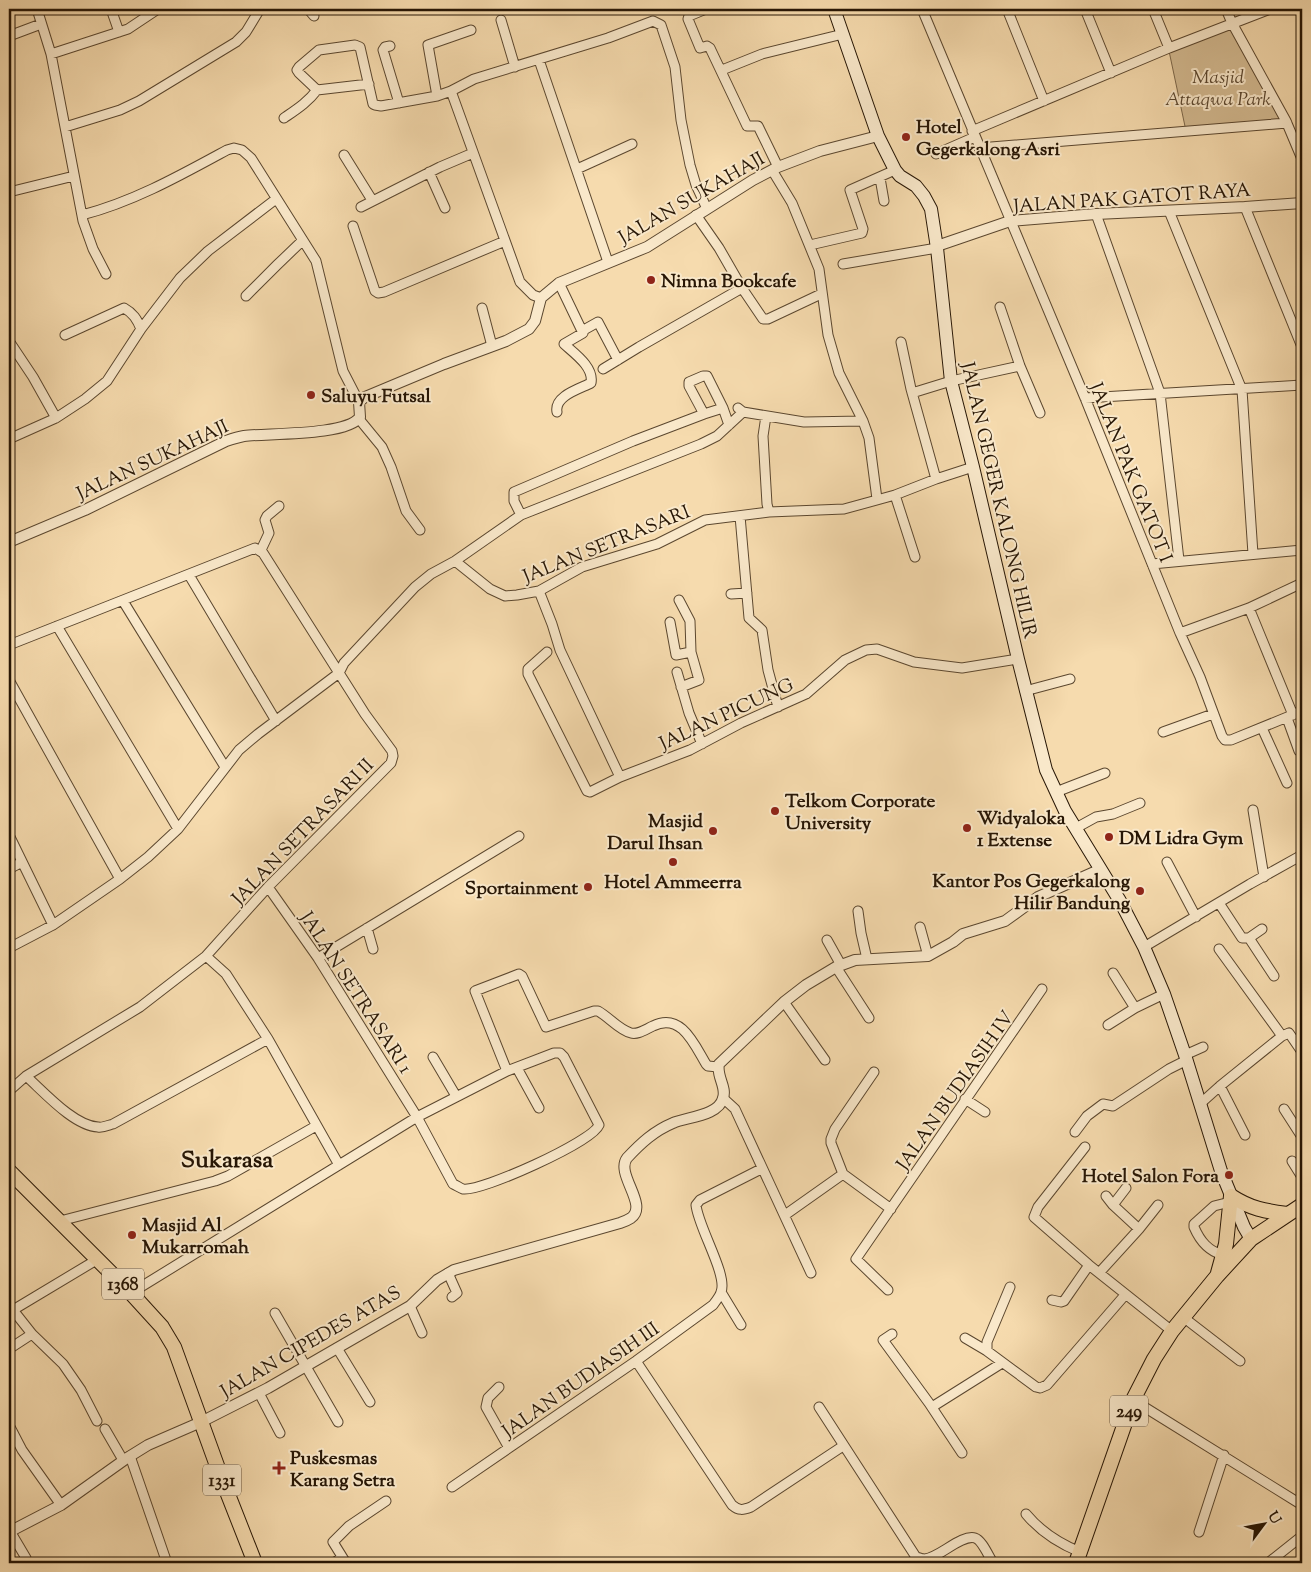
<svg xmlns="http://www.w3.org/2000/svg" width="1311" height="1572" font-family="'Sorts Mill Goudy',serif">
  <rect width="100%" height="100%" fill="#f6dbae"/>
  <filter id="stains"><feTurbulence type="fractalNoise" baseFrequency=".004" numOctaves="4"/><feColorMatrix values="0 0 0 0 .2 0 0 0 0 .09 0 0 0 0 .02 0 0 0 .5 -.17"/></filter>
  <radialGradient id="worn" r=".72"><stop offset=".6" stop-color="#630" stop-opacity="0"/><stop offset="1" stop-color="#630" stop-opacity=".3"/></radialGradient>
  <!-- green -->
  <path fill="#d3ba91" stroke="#7d684b" d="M 1231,24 L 1285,123 L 1186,131 L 1169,51 Z"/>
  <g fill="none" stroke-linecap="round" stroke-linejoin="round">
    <defs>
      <path id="minor" d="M 37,9 L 51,54 L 83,221 L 93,249 L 106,274
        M 111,9 L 119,32
        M 308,9 L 314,16
        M 706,9 L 689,16 L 688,19 L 700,48 L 707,46 L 710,48 L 747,126 L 758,126 L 778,167
        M 922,9 L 1085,398 L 1180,633 L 1200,677 L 1222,736 L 1225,740 L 1231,740 L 1302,711
        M 1007,9 L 1044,101
        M 1085,9 L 1111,73
        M 1153,9 L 1169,48
        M 1226,9 L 1232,23 L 1286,121 L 1302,159
        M 501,20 L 515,67
        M 9,36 L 41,24
        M 390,46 L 385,47 L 383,50 L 399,103
        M 51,54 L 128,29 L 158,9
        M 539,60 L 608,262
        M 722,70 L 762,54 L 843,34
        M 317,90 L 369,84
        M 451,91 L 520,282 L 533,295 L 541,298
        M 437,96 L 428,45 L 471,30
        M 284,118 C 297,109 308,102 317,90 L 299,73 L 297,70 L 299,67 L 319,50 L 355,45 L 360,47 L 373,104 L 375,105 L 381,106 L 437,96 L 451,91 L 474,79 L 608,38 L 653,21 L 661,25 L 675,67 L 681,120 L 690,165 L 696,185 L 707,209
        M 65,127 L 120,110 L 139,101 L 236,42 L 246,32 L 260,9
        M 972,131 L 1169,48 L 1270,9
        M 979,148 L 1287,123
        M 936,154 L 975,137
        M 344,155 L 372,200
        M 577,169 L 632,144
        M 772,170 L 792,203 L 819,269 L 828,335 L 839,373 L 863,421 L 869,438 L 877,499
        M 429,172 L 445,208
        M 880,178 L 884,201
        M 9,192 L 74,176
        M 361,207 L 440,167 L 473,153
        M 1245,207 L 1302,347
        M 1169,211 L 1242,390 L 1253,554
        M 1096,214 L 1160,393 L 1179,560
        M 82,215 C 133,202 181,175 227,150 L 234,148 L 242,150 L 251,158 L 316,261 L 343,371 L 359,402
        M 696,215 L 719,248 L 742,288 L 763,319 L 768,319 L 821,294
        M 353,226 L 375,291 L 378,293 L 384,292 L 505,241
        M 810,245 L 862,233 L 863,229 L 850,190 L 895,170
        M 843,264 L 937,248
        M 246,296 L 277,265 L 302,241
        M 1000,307 L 1020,366 L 1040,413
        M 482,308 L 492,346
        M 582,331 L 598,322 L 618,360
        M 65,335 L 124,308 C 133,313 137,319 141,329
        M 9,341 L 33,377 L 56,418
        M 901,342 L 911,389 L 936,479
        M 603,369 L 639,347 L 742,288
        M 912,393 L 951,381 L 1020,366
        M 1085,398 L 1302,385
        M 738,408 L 743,412 L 804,422 L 863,421
        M 557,412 C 554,396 579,389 591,383 C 594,367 575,354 564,344 L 583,333 L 559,283
        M 704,414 L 723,408
        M 766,416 L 763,436 L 767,504 L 769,512
        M 359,419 L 382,447 L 391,467 L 406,511 L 420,530
        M 9,439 L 56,418 L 85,399 L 107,381 L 141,329 L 180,278 L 208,251 L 276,199
        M 895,495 L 915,557
        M 521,515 L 514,501 L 514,492 L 633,441 L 704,414 L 689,386 L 689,382 L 703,376 L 707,376 L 723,408 L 729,425
        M 740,516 L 749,618 L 762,630 L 768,670 L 778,707
        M 261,550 L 269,533 L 265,520 L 267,516 L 279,506
        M 455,561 L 490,589 L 505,596 L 517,595 L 539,591 L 582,567 L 657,544 L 705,520 L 769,512 L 844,509 L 895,495 L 936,479 L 973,467
        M 1152,564 L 1302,550
        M 189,575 L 276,721
        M 539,591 L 552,624 L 560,650 L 620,777
        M 731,594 L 747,593
        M 679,600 L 690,621 L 691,652 L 699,680 L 681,687
        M 123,601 L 225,767
        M 1249,608 L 1293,715
        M 670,622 L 676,655 L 691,652
        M 57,626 L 178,829
        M 1180,633 L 1249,608 L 1302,583
        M 9,645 L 255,548 L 263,553 L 365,714 L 392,751 L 393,756 L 391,763 L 268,887 L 206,956 L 140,1007 L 26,1076 L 9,1091
        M 547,652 L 528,669 L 528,674 L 587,791 L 590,792 L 620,777 L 690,750 L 741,723 L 806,694 L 845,660 L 866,650 L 877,649 L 914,662 L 962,668 L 1018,659
        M 677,672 L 689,713 L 702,744
        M 9,680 L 120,879
        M 1025,691 L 1070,679
        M 1287,718 L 1299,751
        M 1262,728 L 1287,783
        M 1163,732 L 1213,714
        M 1056,792 L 1105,773
        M 1253,810 L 1264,877
        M 1076,828 L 1096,817 L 1113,814 L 1140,803
        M 9,835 L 53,925
        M 1167,862 L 1196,917
        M 9,869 L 22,862
        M 1219,903 L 1242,938 L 1249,938 L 1262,929
        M 858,911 L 861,933 L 867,959
        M 920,927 L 928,956
        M 367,928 L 373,949
        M 1249,938 L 1274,976
        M 827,940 L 841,965
        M 1144,947 L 1250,884 L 1302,855
        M 9,948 L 53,925 L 120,879 L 148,857 L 178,829 L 239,750 L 258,734 L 339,673 L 344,663 L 415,587 L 431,574 L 455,561 L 521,515 L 701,444 L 717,436 L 743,412
        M 206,956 L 226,974 L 268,1039 L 339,1165
        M 318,958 L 519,836
        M 836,967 L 869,1018
        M 1113,973 L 1135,1008
        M 784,1002 L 825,1060
        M 1108,1025 L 1135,1008 L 1164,994
        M 1282,1036 L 1289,1033 L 1302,1052
        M 1185,1055 L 1203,1047
        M 433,1057 L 456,1096
        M 517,1068 L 539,1108
        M 507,1071 L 475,991 L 519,974 L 522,976 L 546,1027 L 594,1011 L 598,1011 C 609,1017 619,1030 631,1033 C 638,1035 646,1029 653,1026 C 681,1012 694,1044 706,1064 L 708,1066 L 718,1067
        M 26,1076 C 44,1092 74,1126 98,1127 C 103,1128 109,1125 113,1124 L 268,1039
        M 1220,1086 L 1245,1135
        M 723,1098 L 735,1109 L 811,1273
        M 965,1099 L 985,1112
        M 1201,1103 L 1220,1086 L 1282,1036 L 1219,949
        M 1284,1109 L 1302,1137
        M 1075,1132 L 1087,1116 L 1103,1104 L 1113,1106 L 1169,1069 L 1187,1060
        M 1085,1147 L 1038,1207 L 1034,1217 L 1089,1265 L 1172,1331
        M 1292,1161 L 1302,1177
        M 843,1174 L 831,1143 L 831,1139 L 835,1129 L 874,1072
        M 1106,1196 L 1113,1205 L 1139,1229
        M 1113,1205 L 1126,1188
        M 785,1215 L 843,1174 L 891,1209
        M 60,1221 L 215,1181 L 228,1176 L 316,1126
        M 1223,1255 C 1208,1251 1200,1241 1194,1227 L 1194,1224 L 1214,1206 L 1230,1202
        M 448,1273 L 457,1293 L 452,1297
        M 1099,1273 L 1139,1229 L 1158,1205
        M 888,1290 L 856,1259 L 1042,989
        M 721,1292 L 741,1325
        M 131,1293 L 417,1117 L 507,1071 L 554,1053 L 560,1053 L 564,1057 L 599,1125 C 592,1142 481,1192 463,1189 C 460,1188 456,1185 453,1184 L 417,1117 L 318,958 L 268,887
        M 1052,1300 L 1061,1302 L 1064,1301 L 1089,1265
        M 410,1306 L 422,1333
        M 9,1307 L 13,1310 L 32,1334 L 63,1364 L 81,1390 L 97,1421
        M 13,1310 L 98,1259
        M 275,1313 L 338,1422
        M 1183,1317 L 1240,1361
        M 892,1334 L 883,1340 L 929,1403 L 962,1453
        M 965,1338 L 987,1351 L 1036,1387 L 1040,1388 L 1047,1385 L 1125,1295
        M 337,1348 L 370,1402
        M 9,1349 L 32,1334
        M 987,1351 L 987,1342 L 1010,1287
        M 636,1361 L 732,1505 C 739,1511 743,1510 751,1507 L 843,1446
        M 499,1387 L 488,1398 L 486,1407 L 509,1448
        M 259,1393 L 280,1433
        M 1133,1400 L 1302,1505
        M 819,1407 L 916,1557 C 917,1557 923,1559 924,1559 C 938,1559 961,1534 975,1538 C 982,1540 989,1557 993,1563
        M 932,1407 L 1002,1363
        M 9,1425 L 22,1450 L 61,1505
        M 105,1429 L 123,1460
        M 130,1456 L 167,1563
        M 452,1487 L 636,1361 L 713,1305 C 716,1301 720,1296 721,1292 C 728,1275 698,1227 696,1205 L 700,1200 L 761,1169
        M 1026,1514 C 1041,1532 1058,1543 1080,1552
        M 10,1531 L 26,1558 L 27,1563
        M 1199,1532 L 1224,1455
        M 333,1563 L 342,1558
        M 346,1563 L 333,1542 L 349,1526 L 386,1501
        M 1268,1563 L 1302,1536"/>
      <path id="tertiary" d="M 937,246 L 1010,221 L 1096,214 L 1245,207 L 1302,203
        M 9,542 L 85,510 L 226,441 C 232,439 238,437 244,436 C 268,433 347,436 360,417 L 359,402 L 365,397 L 444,364 L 506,341 L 529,329 L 535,321 L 541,298 L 559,283 L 647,247 L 753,180 L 778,167 L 820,151 L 878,136
        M 9,1532 L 61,1505 L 127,1458 L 148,1445 L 201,1422 L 268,1388 L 410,1306 L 437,1280 L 454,1270 L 620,1223 C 623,1222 628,1220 631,1218 C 649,1205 615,1174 627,1158 C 641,1143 654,1131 673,1123 C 686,1117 719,1116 723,1098 C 727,1087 716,1076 719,1064 L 784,1002 L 806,985 L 836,967 L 855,960 L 928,956 L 953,942 L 963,934 L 1005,921 L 1038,897 L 1101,869"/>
      <path id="secondary" d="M 834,9 L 878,136 L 895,170 L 900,176 L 916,186 L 924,196 L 931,209 L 937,248 L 951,381 L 973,467 L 1018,659 L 1046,770 L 1065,811 L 1120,901 L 1144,947 L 1164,994 L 1185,1055 L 1221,1171 L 1244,1227 L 1251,1239"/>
      <path id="primary" d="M 9,1171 L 131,1293 L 162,1327 L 174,1347 L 220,1474 L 255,1563
        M 1218,1273 L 1226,1244 L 1231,1196 C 1251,1209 1265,1211 1287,1214
        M 1076,1563 L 1133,1400 L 1154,1359 L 1172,1331 L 1217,1276 L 1251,1239 L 1302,1205"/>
    </defs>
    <!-- minor casing -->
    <use href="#minor" stroke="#5b472f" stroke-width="11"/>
    <!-- tertiary casing -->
    <use href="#tertiary" stroke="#5b472f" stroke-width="12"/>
    <!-- secondary casing -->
    <use href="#secondary" stroke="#271605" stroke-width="14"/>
    <!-- primary casing -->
    <use href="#primary" stroke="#271605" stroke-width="16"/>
    <!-- minor -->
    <use href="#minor" stroke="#f9e8ca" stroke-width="9"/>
    <!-- tertiary -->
    <use href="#tertiary" stroke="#f9e8ca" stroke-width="10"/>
    <!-- secondary -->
    <use href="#secondary" stroke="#f9e8ca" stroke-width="12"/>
    <!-- primary -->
    <use href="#primary" stroke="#f6dbae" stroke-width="14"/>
  </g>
  <!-- markers -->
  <g fill="#8f2418" stroke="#f9e8ca" stroke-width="2">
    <circle cx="906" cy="137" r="5"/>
    <circle cx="651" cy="280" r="5"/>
    <circle cx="311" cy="395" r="5"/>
    <circle cx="775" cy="811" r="5"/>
    <circle cx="967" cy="828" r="5"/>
    <circle cx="713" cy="831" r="5"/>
    <circle cx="1109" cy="837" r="5"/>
    <circle cx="673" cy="862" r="5"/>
    <circle cx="588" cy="887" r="5"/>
    <circle cx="1140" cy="891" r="5"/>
    <circle cx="1229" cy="1175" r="5"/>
    <circle cx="132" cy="1235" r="5"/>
    <path d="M276.5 1460.5h5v5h5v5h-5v5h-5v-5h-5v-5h5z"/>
  </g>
  <g text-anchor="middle" stroke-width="4" stroke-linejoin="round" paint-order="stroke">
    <!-- shield labels -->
    <g fill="#f9e8ca" stroke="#665540" stroke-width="1">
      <rect x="102" y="1268.5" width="42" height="31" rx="4"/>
      <rect x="1110" y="1395.5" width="38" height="31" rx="4"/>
      <rect x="203" y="1464.5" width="38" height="31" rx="4"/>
    </g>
    <g font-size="18" font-weight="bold" fill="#271605">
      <text x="123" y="1290">1368</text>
      <text x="1129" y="1417">249</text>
      <text x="222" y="1486">1331</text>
    </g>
    <!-- park labels -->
    <g font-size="19" font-style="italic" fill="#5b472f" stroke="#f9e8ca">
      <text x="1218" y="83">Masjid<tspan x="1218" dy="22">Attaqwa Park</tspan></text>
    </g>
    <!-- poi labels -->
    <g font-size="19" font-weight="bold" fill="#271605" stroke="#f9e8ca" text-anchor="start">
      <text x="916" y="133">Hotel<tspan x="916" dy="22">Gegerkalong Asri</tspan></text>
      <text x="661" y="287">Nimna Bookcafe</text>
      <text x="321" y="402">Saluyu Futsal</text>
      <text x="785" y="807">Telkom Corporate<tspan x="785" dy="22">University</tspan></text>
      <text x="977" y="824">Widyaloka<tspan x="977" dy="22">1 Extense</tspan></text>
      <text x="703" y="827" text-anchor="end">Masjid<tspan x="703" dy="22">Darul Ihsan</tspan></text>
      <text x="1119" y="844">DM Lidra Gym</text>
      <text x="1130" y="887" text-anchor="end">Kantor Pos Gegerkalong<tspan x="1130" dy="22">Hilir Bandung</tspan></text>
      <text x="673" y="888" text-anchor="middle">Hotel Ammeerra</text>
      <text x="578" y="894" text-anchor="end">Sportainment</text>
      <text x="1219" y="1182" text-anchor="end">Hotel Salon Fora</text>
      <text x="142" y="1231">Masjid Al<tspan x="142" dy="22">Mukarromah</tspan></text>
      <text x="290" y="1464">Puskesmas<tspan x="290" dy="22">Karang Setra</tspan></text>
    </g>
    <!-- street labels -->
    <g font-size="19" fill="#271605" stroke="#f9e8ca">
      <text transform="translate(691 197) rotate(-30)" y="7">JALAN SUKAHAJI</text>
      <text transform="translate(1132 197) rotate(-4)" y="7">JALAN PAK GATOT RAYA</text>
      <text transform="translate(152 459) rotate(-25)" y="7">JALAN SUKAHAJI</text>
      <text transform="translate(1132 472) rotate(68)" y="7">JALAN PAK GATOT I</text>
      <text transform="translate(1000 500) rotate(77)" y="7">JALAN GEGER KALONG HILIR</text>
      <text transform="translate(606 543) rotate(-22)" y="7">JALAN SETRASARI</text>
      <text transform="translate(726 713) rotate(-25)" y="7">JALAN PICUNG</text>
      <text transform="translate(302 831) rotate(-46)" y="7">JALAN SETRASARI II</text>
      <text transform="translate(357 992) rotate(57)" y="7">JALAN SETRASARI 1</text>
      <text transform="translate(954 1090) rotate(-55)" y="7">JALAN BUDIASIH IV</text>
      <text transform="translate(310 1341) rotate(-30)" y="7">JALAN CIPEDES ATAS</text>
      <text transform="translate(580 1379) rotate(-35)" y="7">JALAN BUDIASIH III</text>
    </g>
    <!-- district labels -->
    <g font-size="24" font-weight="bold" fill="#271605" stroke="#f9e8ca">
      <text x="227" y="1167">Sukarasa</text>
    </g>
  </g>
  <!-- margin -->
  <rect width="1311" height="1572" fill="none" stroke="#f6dbae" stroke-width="30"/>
  <rect x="10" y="10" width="1291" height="1552" fill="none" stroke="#271605" stroke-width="2.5"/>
  <rect x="15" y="15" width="1281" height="1542" fill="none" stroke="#271605"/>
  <!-- north arrow -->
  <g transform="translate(1264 1524) rotate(58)" stroke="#f9e8ca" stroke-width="4" paint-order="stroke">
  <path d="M0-4L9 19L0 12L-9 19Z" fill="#271605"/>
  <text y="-8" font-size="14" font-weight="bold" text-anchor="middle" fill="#271605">U</text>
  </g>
  <rect width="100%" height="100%" filter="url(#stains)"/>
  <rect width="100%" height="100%" fill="url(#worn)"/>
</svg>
